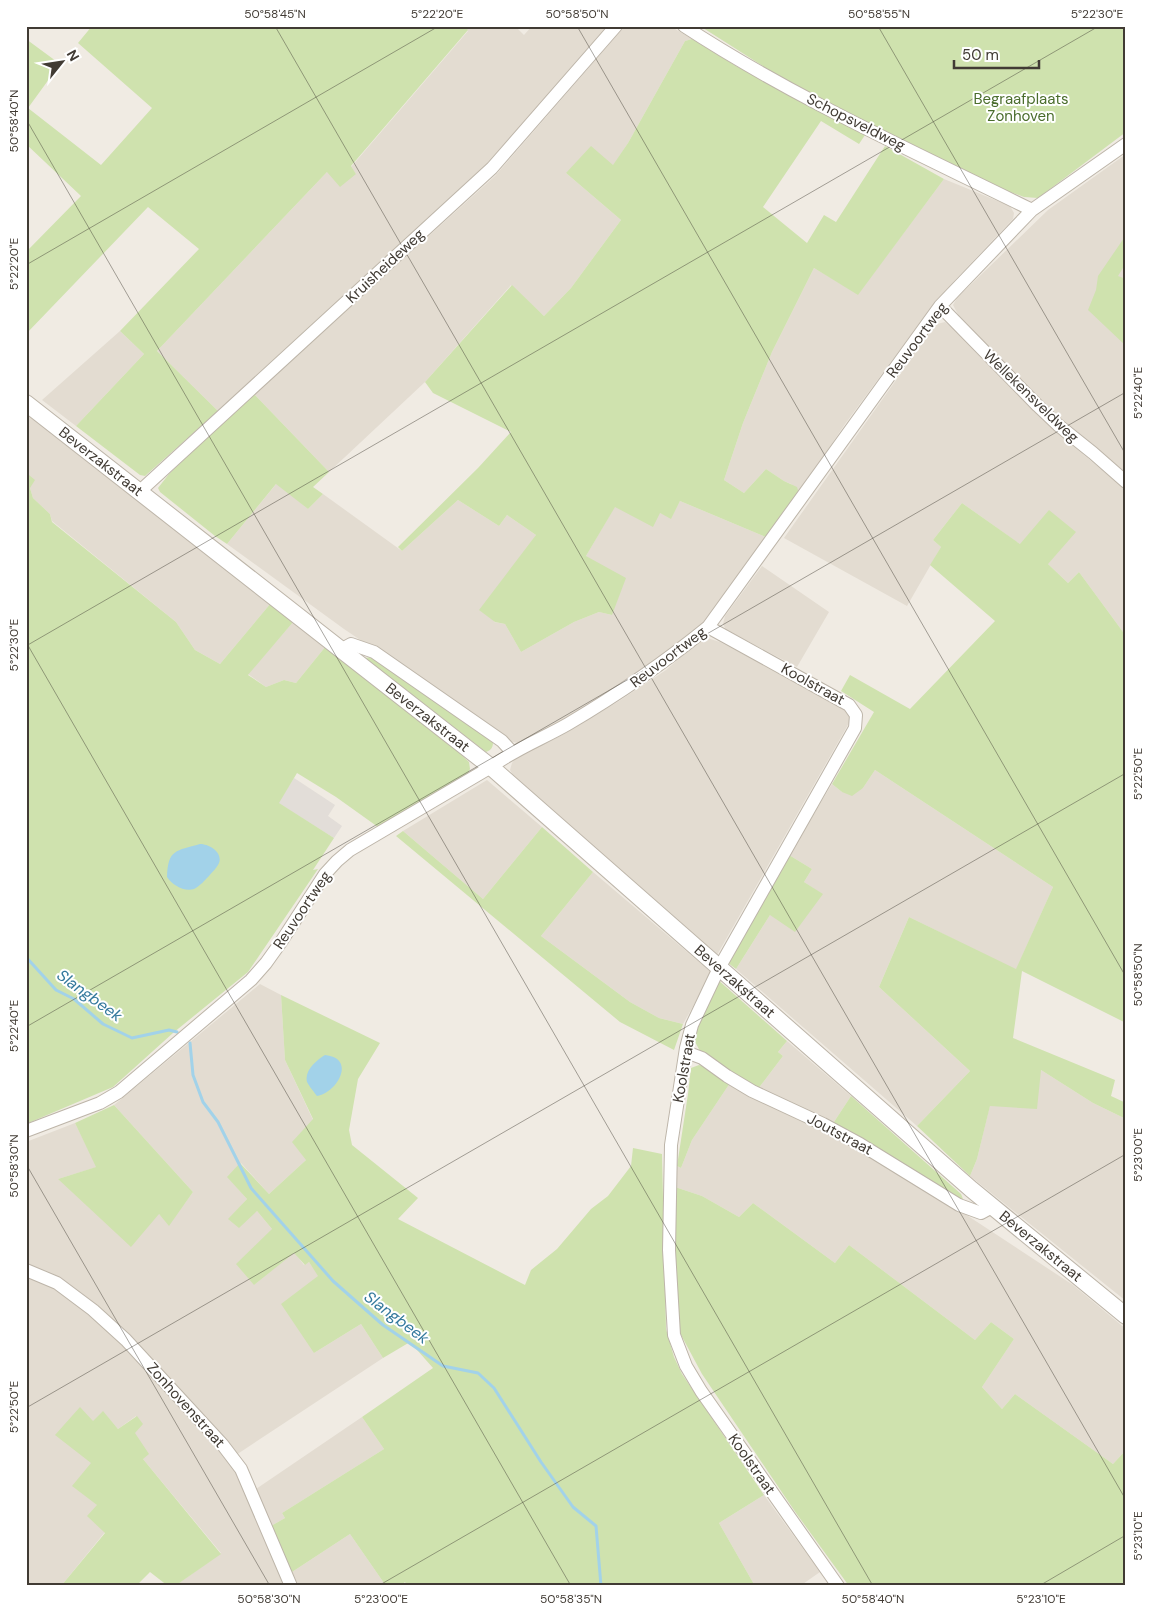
<svg xmlns="http://www.w3.org/2000/svg" width="1152" height="1612" font-family="'DM Sans',sans-serif">
  <rect width="100%" height="100%" fill="#f0ebe3"/>
  <!-- residential -->
  <path fill="#e3dcd1" d="M 464,26 L 515,26 L 524,35 L 532,26 L 610,26 L 480,173 L 218,411 L 157,351 L 327,172 L 356,174 L 351,167 L 468,31 Z
    M 625,26 L 670,26 L 692,39 L 685,41 L 628,143 L 613,166 L 566,173 L 621,220 L 571,288 L 544,316 L 511,285 L 425,382 L 329,472 L 254,394 L 495,176 Z
    M 1126,154 L 1126,473 L 1048,408 L 961,320 L 953,305 L 957,298 L 1048,210 Z
    M 944,179 L 1010,206 L 1014,213 L 1013,219 L 956,279 L 930,309 L 845,424 L 799,493 L 791,484 L 784,481 L 766,469 L 744,493 L 724,480 L 743,423 L 772,352 L 814,268 L 858,294 Z
    M 945,322 L 957,332 L 1055,431 L 1126,490 L 1126,636 L 1079,572 L 1068,583 L 1048,564 L 962,503 L 933,540 L 941,547 L 907,606 L 784,538 L 933,328 L 937,324 Z
    M 120,331 L 144,354 L 76,426 L 42,400 Z
    M 26,410 L 271,603 L 220,664 L 195,650 L 176,622 L 52,521 L 50,514 L 33,498 L 30,488 L 29,475 L 26,478 Z
    M 277,483 L 308,509 L 323,494 L 402,551 L 458,500 L 499,526 L 507,515 L 536,535 L 494,622 L 505,624 L 521,652 L 574,622 L 599,612 L 612,615 L 586,556 L 615,506 L 660,513 L 671,518 L 680,501 L 768,538 L 701,628 L 585,709 L 519,743 L 512,742 L 344,629 L 227,544 Z
    M 762,566 L 829,612 L 797,667 L 726,630 L 723,624 L 725,616 Z
    M 294,621 L 326,646 L 296,683 L 284,680 L 266,687 L 248,674 Z
    M 704,637 L 720,642 L 839,704 L 849,710 L 850,716 L 849,723 L 717,955 L 523,785 L 514,777 L 510,770 L 512,763 L 516,758 L 562,735 L 619,701 L 666,670 Z
    M 875,770 L 1053,887 L 1016,970 L 909,917 L 879,987 L 970,1071 L 917,1126 L 736,969 L 770,915 L 822,894 L 804,882 L 812,869 L 789,855 L 832,784 L 842,792 L 863,788 Z
    M 487,780 L 542,827 L 483,899 L 403,831 Z
    M 593,872 L 712,973 L 683,1024 L 659,1018 L 630,1002 L 541,936 Z
    M 260,984 L 281,995 L 285,1060 L 313,1120 L 306,1160 L 269,1194 L 241,1163 L 228,1177 L 247,1199 L 229,1219 L 257,1211 L 272,1229 L 254,1285 L 294,1252 L 304,1265 L 309,1262 L 319,1276 L 314,1353 L 361,1324 L 383,1358 L 236,1455 L 132,1337 L 26,1265 L 26,1142 L 75,1123 L 97,1167 L 58,1179 L 159,1214 L 169,1225 L 193,1192 L 114,1105 Z
    M 787,1041 L 851,1096 L 832,1125 L 758,1089 L 783,1056 L 778,1052 Z
    M 1041,1070 L 1093,1103 L 1126,1119 L 1126,1301 L 970,1176 L 977,1159 L 990,1105 Z
    M 730,1083 L 783,1109 L 870,1156 L 965,1214 L 1073,1285 L 1126,1329 L 1126,1450 L 1113,1464 L 1015,1394 L 1002,1409 L 982,1387 L 1014,1339 L 991,1322 L 975,1340 L 849,1245 L 835,1263 L 753,1203 L 739,1217 L 702,1196 L 675,1187 L 677,1166 L 681,1168 L 692,1140 Z
    M 26,1274 L 52,1286 L 87,1310 L 123,1343 L 236,1469 L 289,1586 L 175,1586 L 221,1553 L 143,1459 L 134,1433 L 136,1416 L 118,1429 L 103,1412 L 93,1422 L 91,1463 L 97,1506 L 105,1532 L 61,1586 L 26,1586 Z
    M 362,1417 L 384,1449 L 282,1513 L 285,1518 L 271,1526 L 256,1489 Z
    M 764,1495 L 820,1572 L 800,1586 L 755,1586 L 719,1523 Z
    M 350,1534 L 386,1586 L 299,1586 L 292,1572 Z"/>
  <!-- industrial -->
  <path fill="#e2ddd8" d="M 294,778 L 335,805 L 328,816 L 342,826 L 334,838 L 278,803 Z"/>
  <!-- green -->
  <path fill="#cfe2ae" d="M 92,26 L 464,26 L 468,30 L 351,166 L 356,174 L 340,187 L 327,172 L 157,351 L 218,411 L 145,476 L 140,475 L 76,426 L 144,354 L 120,331 L 199,249 L 148,207 L 26,334 L 26,252 L 81,196 L 26,144 L 26,39 L 60,64 L 28,108 L 101,165 L 152,108 L 78,43 Z
    M 700,26 L 1126,26 L 1126,132 L 1038,198 L 1024,197 L 999,188 L 878,129 L 777,75 Z
    M 692,39 L 736,66 L 865,135 L 859,144 L 821,121 L 763,207 L 807,243 L 824,215 L 836,222 L 885,146 L 944,179 L 858,295 L 814,268 L 772,352 L 743,423 L 724,480 L 744,493 L 766,469 L 784,481 L 797,487 L 799,493 L 768,538 L 680,501 L 671,519 L 660,513 L 653,527 L 615,507 L 586,556 L 626,578 L 612,615 L 599,612 L 574,622 L 521,652 L 505,624 L 495,622 L 479,610 L 536,535 L 507,515 L 499,526 L 458,500 L 402,551 L 398,547 L 478,468 L 511,432 L 433,393 L 425,382 L 512,285 L 544,316 L 571,288 L 621,220 L 566,173 L 591,146 L 613,165 L 628,143 L 685,41 Z
    M 1126,235 L 1126,263 L 1118,276 L 1126,279 L 1126,346 L 1088,310 L 1096,290 L 1098,276 Z
    M 254,394 L 329,472 L 313,487 L 323,494 L 308,509 L 276,484 L 227,544 L 215,536 L 160,492 L 158,488 L 169,474 L 224,421 Z
    M 29,475 L 35,480 L 30,488 L 33,498 L 50,514 L 52,522 L 176,622 L 195,650 L 220,664 L 271,603 L 294,621 L 248,675 L 266,687 L 284,680 L 296,683 L 326,646 L 442,737 L 469,762 L 470,769 L 467,775 L 378,827 L 336,797 L 297,773 L 279,803 L 334,838 L 313,870 L 318,869 L 248,972 L 173,1033 L 113,1087 L 26,1124 L 26,478 Z
    M 962,503 L 1020,544 L 1049,510 L 1076,532 L 1048,564 L 1068,583 L 1079,572 L 1126,636 L 1126,1023 L 1022,971 L 1013,1038 L 1115,1080 L 1111,1096 L 1126,1103 L 1126,1119 L 1093,1103 L 1041,1070 L 1037,1109 L 990,1106 L 977,1159 L 970,1176 L 917,1126 L 970,1071 L 879,987 L 909,917 L 1016,969 L 1053,887 L 875,770 L 863,788 L 852,796 L 842,792 L 832,784 L 874,712 L 841,691 L 850,675 L 910,709 L 995,621 L 930,565 L 941,547 L 933,540 Z
    M 371,657 L 493,742 C 493,748 491,750 486,752 L 365,658 Z
    M 542,827 L 593,872 L 541,936 L 630,1002 L 659,1018 L 683,1024 L 674,1050 L 620,1022 L 396,836 L 403,831 L 483,899 Z
    M 789,855 L 812,869 L 804,882 L 823,894 L 795,932 L 770,915 L 736,969 L 728,963 Z
    M 717,979 L 787,1041 L 778,1052 L 783,1056 L 758,1089 L 700,1051 L 694,1040 L 694,1034 Z
    M 281,995 L 380,1043 L 358,1079 L 349,1130 L 352,1145 L 418,1198 L 398,1219 L 525,1285 L 531,1270 L 557,1249 L 591,1209 L 608,1196 L 631,1166 L 633,1148 L 662,1154 L 666,1329 L 674,1357 L 682,1374 L 764,1495 L 719,1523 L 755,1586 L 407,1586 L 405,1582 L 401,1586 L 386,1586 L 350,1534 L 292,1572 L 271,1526 L 285,1518 L 282,1513 L 384,1449 L 362,1417 L 433,1368 L 410,1342 L 383,1358 L 361,1324 L 314,1353 L 281,1304 L 318,1276 L 309,1262 L 305,1265 L 294,1253 L 254,1285 L 236,1264 L 272,1229 L 257,1211 L 239,1228 L 228,1219 L 247,1199 L 227,1177 L 240,1163 L 269,1194 L 306,1160 L 292,1142 L 313,1119 L 285,1060 Z
    M 699,1065 L 711,1069 L 730,1083 L 692,1140 L 681,1168 L 677,1166 L 688,1094 L 691,1068 Z
    M 851,1096 L 961,1194 L 963,1199 L 960,1200 L 832,1125 Z
    M 114,1105 L 193,1192 L 169,1226 L 159,1214 L 131,1247 L 58,1179 L 96,1167 L 75,1123 Z
    M 675,1187 L 702,1196 L 739,1217 L 753,1203 L 835,1263 L 849,1245 L 975,1340 L 991,1322 L 1014,1339 L 982,1387 L 1002,1409 L 1015,1394 L 1113,1464 L 1126,1450 L 1126,1586 L 849,1586 L 796,1513 L 702,1374 L 680,1333 L 674,1266 Z
    M 80,1407 L 93,1421 L 103,1411 L 118,1429 L 137,1416 L 143,1424 L 135,1433 L 149,1454 L 143,1459 L 221,1554 L 175,1586 L 168,1586 L 150,1572 L 136,1586 L 61,1586 L 105,1533 L 87,1516 L 97,1505 L 72,1486 L 91,1463 L 55,1435 Z"/>
  <!-- water -->
  <path fill="#a2d2e9" d="M 200,844 C 209,844 223,852 219,863 C 217,868 212,872 209,876 C 205,880 200,886 194,889 C 184,892 172,885 167,877 C 168,849 176,851 200,844 Z
    M 325,1055 C 357,1058 337,1093 317,1096 C 314,1092 309,1086 307,1082 C 304,1070 317,1060 325,1055 Z"/>
  <g fill="none" stroke-linecap="round" stroke-linejoin="round">
    <!-- stream -->
    <path stroke="#a2d2e9" stroke-width="3" d="M 26,957 L 56,990 L 74,999 L 103,1024 L 132,1038 L 169,1030 L 177,1032
      M 190,1043 L 193,1075 L 203,1102 L 218,1122 L 251,1188 L 333,1281 L 383,1325 L 443,1366 L 478,1373 L 494,1388 L 541,1462 L 573,1507 L 596,1526 L 601,1586"/>
    <defs>
      <path id="minor" d="M 684,26 C 794,98 915,152 1032,210
        M 940,306 L 1038,406 L 1058,425 L 1093,453 L 1126,482
        M 139,492 L 492,168 L 616,26
        M 708,627 L 849,705 L 856,715 L 855,728 L 719,968 L 692,1025 L 686,1048 L 671,1145 L 669,1250 L 674,1335 L 686,1366 L 701,1391 L 838,1586
        M 342,649 L 351,644 L 374,652 L 502,741 L 512,752
        M 686,1052 L 702,1058 L 727,1076 L 752,1091 L 823,1124 L 860,1144 L 959,1205 L 981,1213 L 992,1207
        M 26,1131 L 100,1103 L 119,1092 L 251,980 L 266,963 L 281,942 L 325,874 L 337,861 L 350,850 L 491,767 C 515,749 542,739 568,724 C 617,695 664,663 708,627 L 940,306 L 1032,210 L 1126,144
        M 26,1270 L 57,1283 L 93,1310 L 126,1340 L 222,1444 L 241,1469 L 291,1586"/>
      <g id="tertiary">
        <path id="s1" d="M 26,403 L 491,767 L 971,1189 L 1126,1316"/>
      </g>
    </defs>
    <!-- minor casing -->
    <use href="#minor" stroke="#bdb5a9" stroke-width="14"/>
    <!-- tertiary casing -->
    <use href="#tertiary" stroke="#bdb5a9" stroke-width="18"/>
    <!-- minor -->
    <use href="#minor" stroke="#fff" stroke-width="12"/>
    <!-- tertiary -->
    <use href="#tertiary" stroke="#fff" stroke-width="16"/>
  </g>
  <!-- ticks -->
  <path fill="none" stroke="#413b34" stroke-width="1" stroke-opacity="0.45" d="M 275,26 L 1126,1500M 577,26 L 1126,977M 878,26 L 1126,455M 26,119 L 873,1586M 26,265 L 439,26M 26,642 L 571,1586M 26,646 L 1099,26M 26,1027 L 1126,392M 26,1164 L 270,1586M 26,1408 L 1126,773M 378,1586 L 1126,1154M 1039,1586 L 1126,1535"/>
  <g text-anchor="middle" stroke-width="4" stroke-linejoin="round" paint-order="stroke">
    <!-- park labels -->
    <g font-size="15" fill="#4a6d2c" stroke="#fff">
      <text x="1021" y="104">Begraafplaats<tspan x="1021" dy="17">Zonhoven</tspan></text>
    </g>
    <!-- street labels -->
    <g font-size="15" fill="#413b34" stroke="#fff">
      <text transform="translate(856 122) rotate(27)" y="5">Schopsveldweg</text>
      <text transform="translate(385 266) rotate(-43)" y="5">Kruisheideweg</text>
      <text transform="translate(917 340) rotate(-53)" y="5">Reuvoortweg</text>
      <text transform="translate(1031 396) rotate(44)" y="5">Wellekensveldweg</text>
      <text dy="5" stroke="none"><textPath href="#s1" startOffset="95">Beverzakstraat</textPath></text>
      <text transform="translate(668 657) rotate(-37)" y="5">Reuvoortweg</text>
      <text transform="translate(813 684) rotate(29)" y="5">Koolstraat</text>
      <text dy="5" stroke="none"><textPath href="#s1" startOffset="510">Beverzakstraat</textPath></text>
      <text transform="translate(302 910) rotate(-56)" y="5">Reuvoortweg</text>
      <text dy="5" stroke="none"><textPath href="#s1" startOffset="915">Beverzakstraat</textPath></text>
      <text transform="translate(684 1068) rotate(-80)" y="5">Koolstraat</text>
      <text transform="translate(840 1134) rotate(28)" y="5">Joutstraat</text>
      <text dy="5" stroke="none"><textPath href="#s1" startOffset="1320">Beverzakstraat</textPath></text>
      <text transform="translate(186 1405) rotate(48)" y="5">Zonhovenstraat</text>
      <text transform="translate(752 1464) rotate(55)" y="5">Koolstraat</text>
    </g>
    <!-- water labels -->
    <g font-size="16" font-style="italic" fill="#34799d" stroke="#fff">
      <text transform="translate(90 995) rotate(36)" y="6">Slangbeek</text>
      <text transform="translate(397 1317) rotate(37)" y="6">Slangbeek</text>
    </g>
  </g>
  <!-- border -->
  <rect width="1152" height="1612" fill="none" stroke="#ffffff" stroke-width="55"/>
  <!-- north arrow -->
  <g transform="translate(62 62) rotate(60)" stroke="#ffffff" stroke-width="4" paint-order="stroke">
  <path d="M0-4L9 19L0 12L-9 19Z" fill="#413b34"/>
  <text y="-8" font-size="14" font-weight="bold" text-anchor="middle" fill="#413b34">N</text>
  </g>
  <!-- scale -->
  <path d="M954 60v8h85v-8" fill="none" stroke="#413b34" stroke-width="2.5"/>
  <text x="962" y="60" font-size="15" fill="#413b34" stroke="#ffffff" stroke-width="4" paint-order="stroke">50 m</text>
  <rect x="28" y="28" width="1096" height="1556" fill="none" stroke="#413b34" stroke-width="2"/>
  <g font-size="12" text-anchor="middle" fill="#413b34">
    <text x="275" y="18">50°58'45"N</text>
    <text x="437" y="18">5°22'20"E</text>
    <text x="577" y="18">50°58'50"N</text>
    <text x="879" y="18">50°58'55"N</text>
    <text x="1097" y="18">5°22'30"E</text>
    <text transform="translate(14 121) rotate(-90)" y="4">50°58'40"N</text>
    <text transform="translate(14 264) rotate(-90)" y="4">5°22'20"E</text>
    <text transform="translate(1138 393) rotate(-90)" y="4">5°22'40"E</text>
    <text transform="translate(14 645) rotate(-90)" y="4">5°22'30"E</text>
    <text transform="translate(1138 774) rotate(-90)" y="4">5°22'50"E</text>
    <text transform="translate(1138 975) rotate(-90)" y="4">50°58'50"N</text>
    <text transform="translate(14 1026) rotate(-90)" y="4">5°22'40"E</text>
    <text transform="translate(1138 1155) rotate(-90)" y="4">5°23'00"E</text>
    <text transform="translate(14 1166) rotate(-90)" y="4">50°58'30"N</text>
    <text transform="translate(14 1407) rotate(-90)" y="4">5°22'50"E</text>
    <text transform="translate(1138 1536) rotate(-90)" y="4">5°23'10"E</text>
    <text x="269" y="1603">50°58'30"N</text>
    <text x="381" y="1603">5°23'00"E</text>
    <text x="571" y="1603">50°58'35"N</text>
    <text x="873" y="1603">50°58'40"N</text>
    <text x="1041" y="1603">5°23'10"E</text>
  </g>
</svg>
